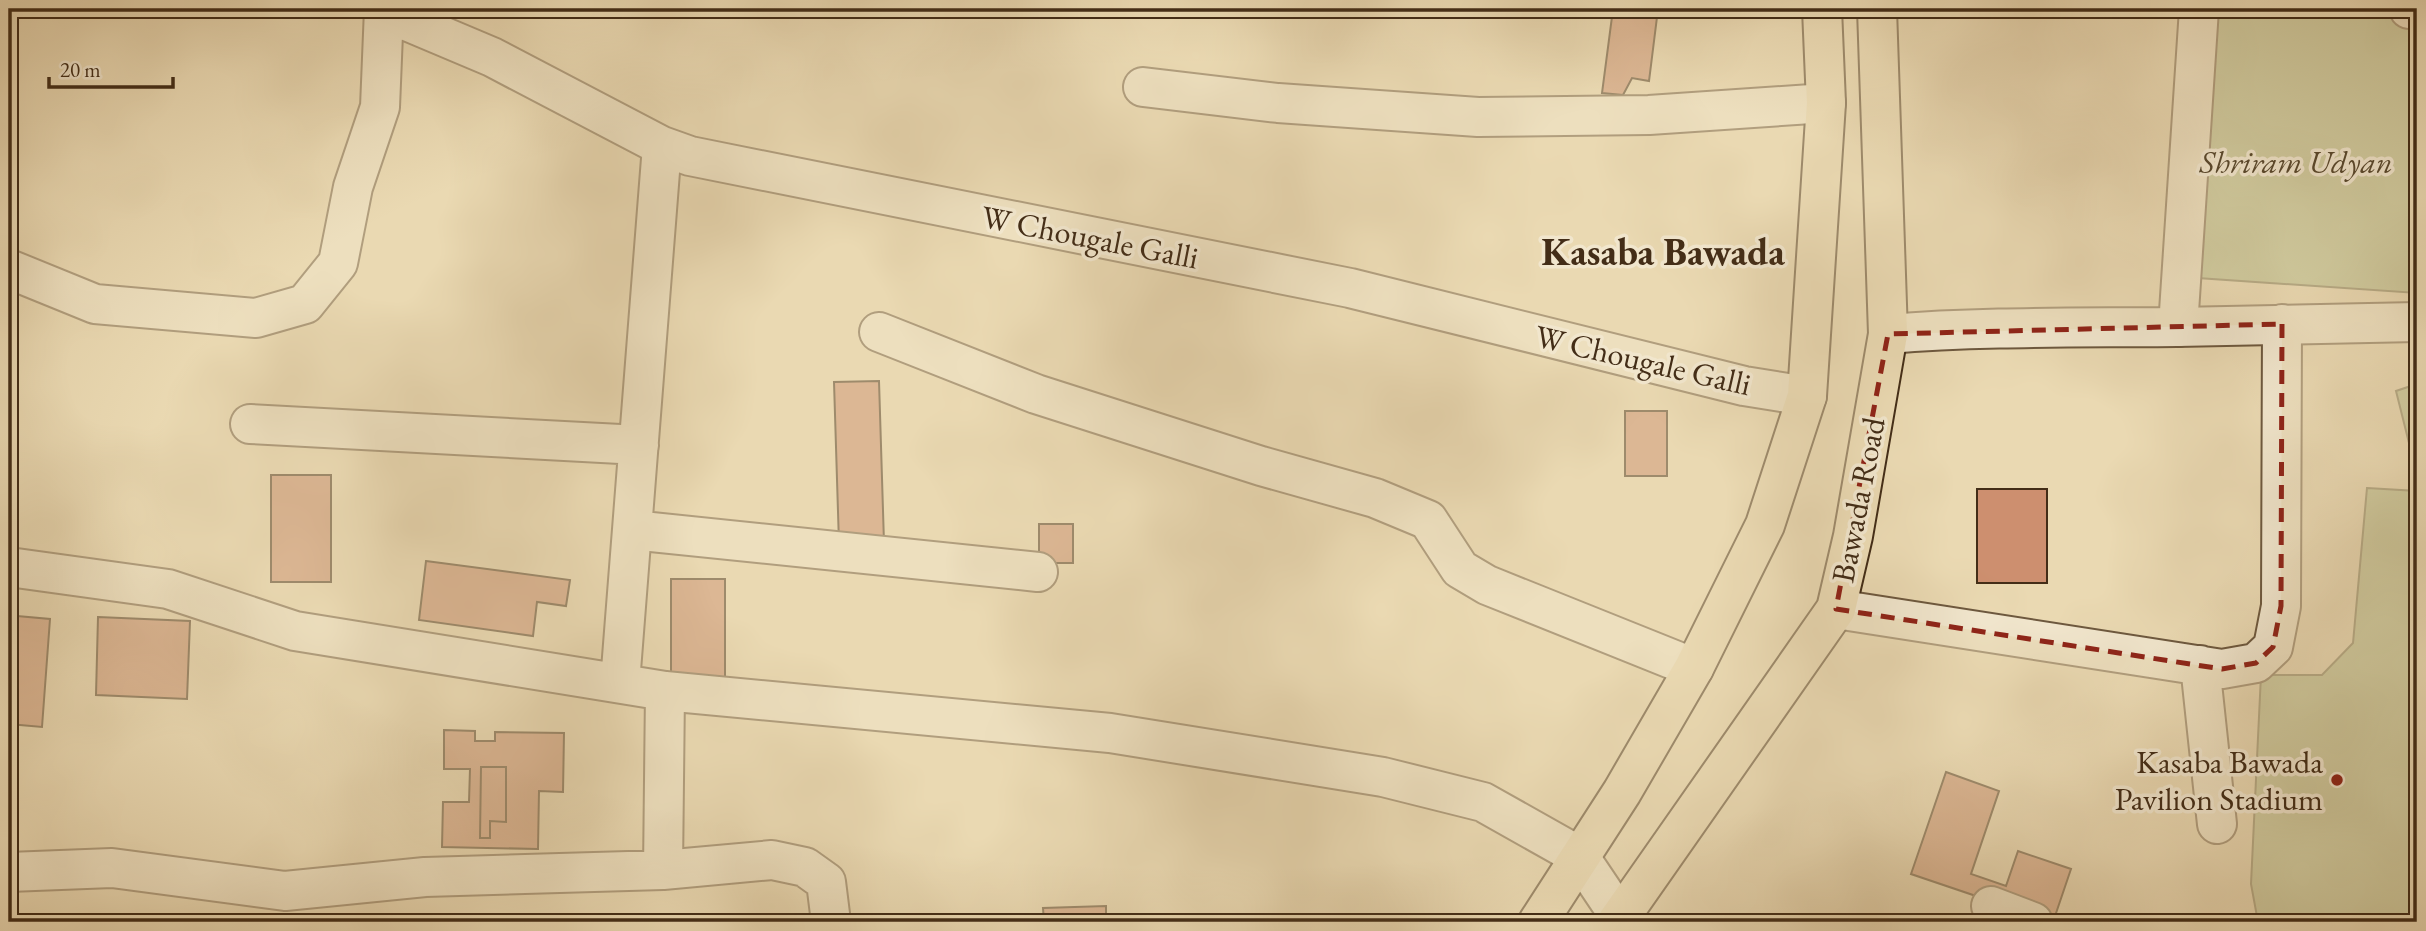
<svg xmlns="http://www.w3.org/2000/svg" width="2426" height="931" font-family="'EB Garamond',serif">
  <rect width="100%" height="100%" fill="#ead9b2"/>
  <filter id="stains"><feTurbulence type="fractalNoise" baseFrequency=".00286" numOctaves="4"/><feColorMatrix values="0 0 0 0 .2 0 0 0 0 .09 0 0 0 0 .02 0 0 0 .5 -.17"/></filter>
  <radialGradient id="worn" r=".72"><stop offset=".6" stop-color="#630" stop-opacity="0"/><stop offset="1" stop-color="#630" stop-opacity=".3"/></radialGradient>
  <!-- green -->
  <path fill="#b6bf8d" stroke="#7c7652" stroke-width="2" d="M 2417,11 L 2417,293 L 2169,276 L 2183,16 Z
    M 2417,384 L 2417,475 L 2396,391 Z
    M 2367,488 L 2417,491 L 2417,922 L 2258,922 L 2251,884 L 2261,675 L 2322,675 L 2353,643 Z"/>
  <!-- building -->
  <path fill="#cd8f6f" stroke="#432d17" stroke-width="2" d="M 1613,9 L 1658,9 L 1649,81 L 1632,78 L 1623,95 L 1602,93 Z
    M 879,381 L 884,543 L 839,544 L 834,382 Z
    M 1625,411 L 1667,411 L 1667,476 L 1625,476 Z
    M 271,475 L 331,475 L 331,582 L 271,582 Z
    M 1977,489 L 2047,489 L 2047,583 L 1977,583 Z
    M 1039,524 L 1073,524 L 1073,563 L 1039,563 Z
    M 426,561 L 570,580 L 566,606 L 537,602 L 533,636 L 419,620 Z
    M 671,579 L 725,579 L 725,678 L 671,678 Z
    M 17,616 L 50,619 L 42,727 L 9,724 Z
    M 98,617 L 190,621 L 187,699 L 96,695 Z
    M 444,730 L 475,731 L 475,741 L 495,741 L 495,732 L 564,733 L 563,792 L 539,791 L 538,849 L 442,847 L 443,802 L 469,802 L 470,769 L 444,769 Z
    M 481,767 L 506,767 L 506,822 L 490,821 L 490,838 L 480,838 Z
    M 1946,772 L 1999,791 L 1971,874 L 2006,886 L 2018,851 L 2071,869 L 2053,922 L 1911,874 Z
    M 1106,906 L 1106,922 L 1044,922 L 1043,908 Z"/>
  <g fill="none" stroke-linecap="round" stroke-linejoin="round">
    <defs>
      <path id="minor" d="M 403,9 L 409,22 L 492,57 L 662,146 L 690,156 L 1350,288 L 1744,386 L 1807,396
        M 1143,87 L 1278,103 L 1478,117 L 1649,115 L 1826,103
        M 9,269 L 95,304 L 256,318 L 305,304 L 338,263 L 353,187 L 380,107 L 384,9
        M 2178,327 L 2199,9
        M 879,332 L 1036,394 L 1261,466 L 1375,498 L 1428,520 L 1460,569 L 1487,585 L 1694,668
        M 250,424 L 639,445
        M 632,530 L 1038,572
        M 9,567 L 168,589 L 295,631 L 665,691 L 1110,733 L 1383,777 L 1483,802 L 1579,856 L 1620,917
        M 1836,609 L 2222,669 L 2256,663 L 2273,647 L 2281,606 L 2282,324
        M 2200,665 L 2217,824
        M 620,683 L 662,146
        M 663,870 L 665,691
        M 9,872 L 112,868 L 285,891 L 425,877 L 663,870 L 772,860 L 805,867 L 826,882 L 831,922
        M 1991,906 L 2033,922"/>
      <path id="tertiary" d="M 2409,9 L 2417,10
        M 1888,334 C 1984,326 2080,328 2177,327 C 2257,326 2337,323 2417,322"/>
      <path id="primary" d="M 1538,922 L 1622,792 L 1694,668 L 1765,525 L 1807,396 L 1826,103 L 1822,9
        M 1617,922 L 1836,609 L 1853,536 L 1888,334 L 1877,9"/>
    </defs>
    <!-- minor casing -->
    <use href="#minor" stroke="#6d583e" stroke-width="42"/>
    <!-- tertiary casing -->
    <use href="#tertiary" stroke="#6d583e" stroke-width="42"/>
    <!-- primary casing -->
    <use href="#primary" stroke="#432d17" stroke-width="42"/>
    <!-- minor -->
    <use href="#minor" stroke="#f1e6cd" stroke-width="38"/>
    <!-- tertiary -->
    <use href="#tertiary" stroke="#f1e6cd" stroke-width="38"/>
    <!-- primary -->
    <use href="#primary" stroke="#ead9b2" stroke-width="38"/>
  </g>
  <!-- marked area -->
  <path d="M0 0H2426V931H0ZM 2282,324 L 2281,606 L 2273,647 L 2256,663 L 2222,669 L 1836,609 L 1888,334 Z" fill="#ead9b2" fill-opacity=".55" fill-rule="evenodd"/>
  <path fill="none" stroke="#8f2418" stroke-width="5" stroke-dasharray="14 9" stroke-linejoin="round" d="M 2282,324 L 2281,606 L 2273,647 L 2256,663 L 2222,669 L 1836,609 L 1888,334 Z"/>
  <!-- markers -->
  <circle fill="#8f2418" stroke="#f1e6cd" stroke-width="2.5" cx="2337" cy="780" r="7"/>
  <g text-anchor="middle" stroke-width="7" stroke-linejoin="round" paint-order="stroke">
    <!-- park labels -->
    <g font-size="32" font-style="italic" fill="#5a4a2f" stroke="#f1e6cd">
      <text x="2296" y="173">Shriram Udyan</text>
    </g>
    <!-- street labels -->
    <g font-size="32" fill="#432d17" stroke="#f1e6cd">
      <text transform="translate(1090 237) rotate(11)" y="11">W Chougale Galli</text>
      <text transform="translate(1643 360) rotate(13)" y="11">W Chougale Galli</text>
      <text transform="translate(1858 500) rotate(-79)" y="11">Bawada Road</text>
    </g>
    <!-- poi labels -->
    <g font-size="32" fill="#432d17" stroke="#f1e6cd" text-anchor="end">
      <text x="2323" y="773">Kasaba Bawada<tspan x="2323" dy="37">Pavilion Stadium</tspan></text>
    </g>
    <!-- district labels -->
    <g font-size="38" font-weight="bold" fill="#432d17" stroke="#f1e6cd">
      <text x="1663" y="265">Kasaba Bawada</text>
    </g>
  </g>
  <!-- margin -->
  <rect width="2426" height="931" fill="none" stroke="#ead9b2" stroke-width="35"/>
  <rect x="10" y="10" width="2405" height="910" fill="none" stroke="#432d17" stroke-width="3.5"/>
  <rect x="18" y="18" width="2391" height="896" fill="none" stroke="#432d17" stroke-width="2"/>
  <!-- scale -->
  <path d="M49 77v10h124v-10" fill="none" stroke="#432d17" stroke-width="3.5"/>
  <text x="60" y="77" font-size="21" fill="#432d17" stroke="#f1e6cd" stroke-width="5" paint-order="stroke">20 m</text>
  <rect width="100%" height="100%" filter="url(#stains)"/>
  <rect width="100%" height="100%" fill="url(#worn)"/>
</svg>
